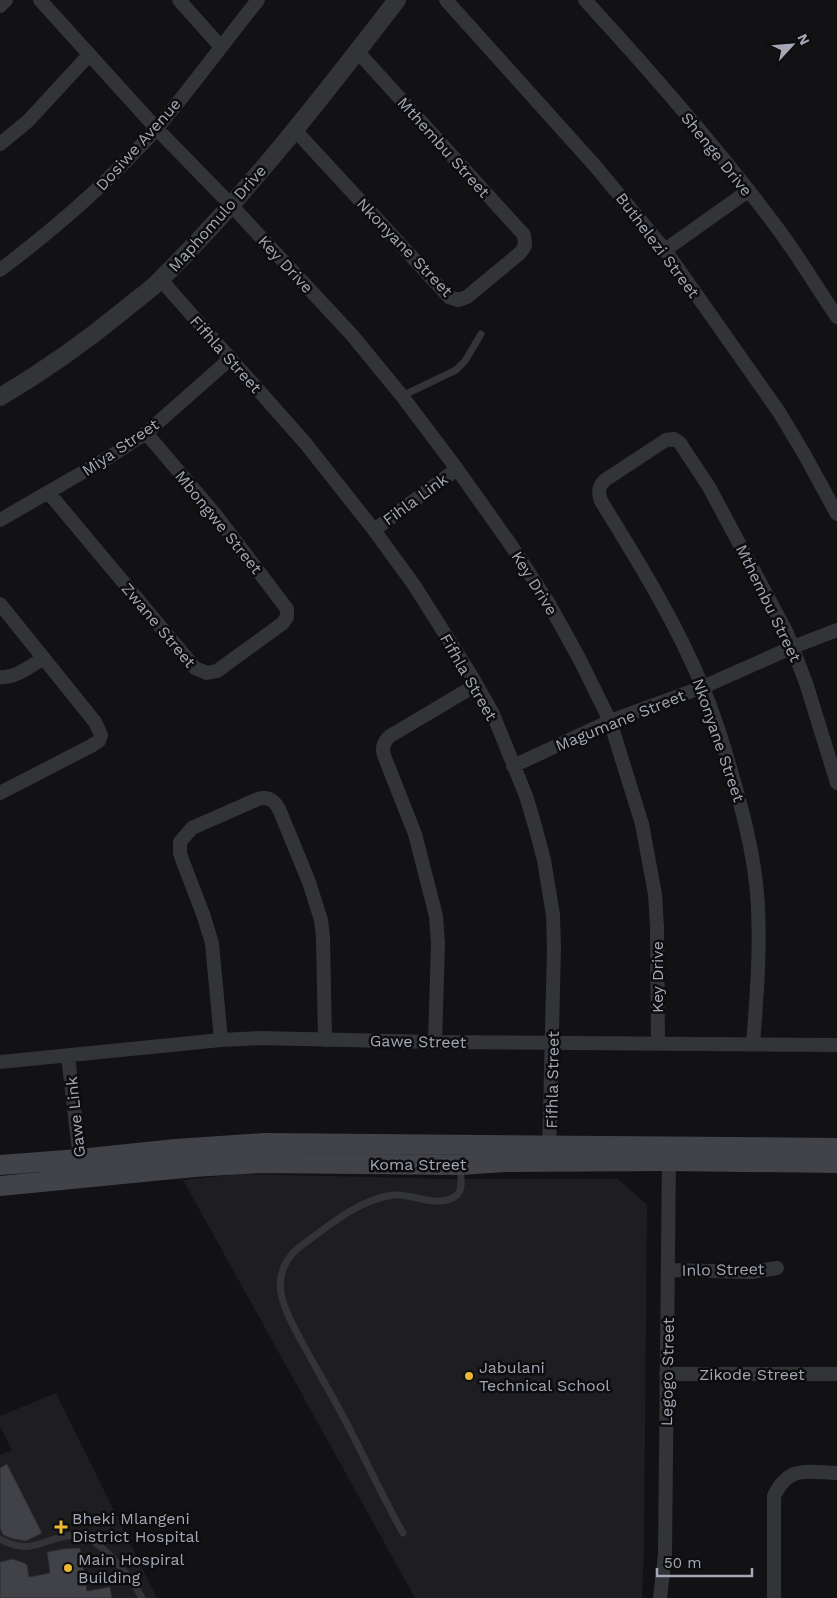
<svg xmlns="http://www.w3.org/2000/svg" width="837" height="1598" font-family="'Work Sans',sans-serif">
  <rect width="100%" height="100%" fill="#121214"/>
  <!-- built -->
  <path fill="#1e1e21" d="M 241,1174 L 451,1179 L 618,1179 L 647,1205 L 644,1547 L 642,1598 L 415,1598 L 183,1180 Z
    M 56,1393 L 157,1598 L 0,1598 L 0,1455 L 12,1450 L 0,1426 L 0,1416 Z"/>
  <!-- building -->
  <path fill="#414247" stroke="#2c2c30" d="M 7,1464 L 42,1533 L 26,1541 L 13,1539 L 3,1535 L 0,1528 L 0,1468 Z
    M 80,1548 L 87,1591 L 110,1587 L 112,1598 L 0,1598 L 0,1562 L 13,1559 L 24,1563 L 27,1565 L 29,1577 L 50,1573 L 47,1552 L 63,1549 Z"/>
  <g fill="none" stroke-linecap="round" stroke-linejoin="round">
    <!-- service -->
    <path stroke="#333438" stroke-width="7" d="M 402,396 L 456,370 L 465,361 L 481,334
      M 403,1533 C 378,1489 358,1442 333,1398 C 321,1376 308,1354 296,1331 C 290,1319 283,1307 281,1293 C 278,1275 284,1261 297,1249 C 326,1228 357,1200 393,1195 C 413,1193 439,1210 457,1195 C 464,1189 460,1174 460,1166
      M 0,1539 C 33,1557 43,1537 74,1535 C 97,1533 133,1579 142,1598"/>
    <!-- minor -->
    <path stroke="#333438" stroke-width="14" d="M 40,0 L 156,128 L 231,205 L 352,335 L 402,396 L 457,469 L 513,548 L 548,602 L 580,660 L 610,721 L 642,824 L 655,894 L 657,927 L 658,1043
      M 179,0 L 221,47
      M 446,0 L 596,167 L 665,250 L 779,412 L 803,452 L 837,514
      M 585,0 C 652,73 719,149 778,229 C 799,257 817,288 837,317
      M 0,6 L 6,0
      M 294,129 L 449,297 L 458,300 L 467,297 L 520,253 L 525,246 L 524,235 L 357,51
      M 0,144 L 28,121 L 89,55
      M 665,250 L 748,191
      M 0,270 C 57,227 110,181 157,128 C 192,87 224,42 258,0
      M 161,280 L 306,444 L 374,530 L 414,585 L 471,675 L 493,714 L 526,796 L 535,826 L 544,860 L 553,915 L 554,949 L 549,1153
      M 48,492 L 195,668 L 207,673 L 217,671 L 283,623 L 287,617 L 287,609 L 215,514 L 146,433
      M 0,520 L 111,456 L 146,433 L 230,359
      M 374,530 L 457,469
      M 0,604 L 95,722 L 101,735 L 99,741 L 91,746 L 0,793
      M 0,677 C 15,679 32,665 44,658
      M 513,766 L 610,721 L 703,687 L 793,647 L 837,630
      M 221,1040 L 212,943 L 203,914 L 183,862 L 180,853 L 180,842 L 192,828 L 258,799 C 268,796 274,800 279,809 L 309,882 L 321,920 L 323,937 L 325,1040
      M 435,1042 L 438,943 L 436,916 L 415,834 L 385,758 C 381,749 383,742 390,736 L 476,685
      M 753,1044 C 757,994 761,943 757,893 C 754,856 745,820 735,785 C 726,752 716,719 703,688 C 676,622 638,561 601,501 C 598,492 598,487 605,480 L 666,440 L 674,439 L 680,443 L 709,487 L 787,633 L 806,683 L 837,783
      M 68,1056 L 81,1168
      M 0,1062 L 221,1040 L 259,1038 L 435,1042 L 837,1045
      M 669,1270 L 751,1272 L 777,1268
      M 666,1374 L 837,1374
      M 660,1598 L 665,1555 L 669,1154
      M 774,1598 L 774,1496 C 789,1465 807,1472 837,1473"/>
    <!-- tertiary -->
    <path stroke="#333438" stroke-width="18" d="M 0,397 C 44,371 85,342 124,310 C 137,299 151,290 162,278 C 248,193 323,96 397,0"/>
    <!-- secondary -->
    <path stroke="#414348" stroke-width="20" d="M 0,1165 L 79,1159 L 176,1149 L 264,1143 L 837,1148
      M 0,1186 L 194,1167 L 259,1163 L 460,1165 L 505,1162 L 669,1161 L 837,1163"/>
  </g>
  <!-- markers -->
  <g fill="#edb831" stroke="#0d0d0f" stroke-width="2">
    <circle cx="469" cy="1376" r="5"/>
    <path d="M58.5 1519.5h5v5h5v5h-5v5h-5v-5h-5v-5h5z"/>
    <circle cx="68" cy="1568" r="5"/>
  </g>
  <g text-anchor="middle" stroke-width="5" stroke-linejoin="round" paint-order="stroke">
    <!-- street labels -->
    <g font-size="16" fill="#a4a8b4" stroke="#0d0d0f">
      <text transform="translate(138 144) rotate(-48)" y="6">Dosiwe Avenue</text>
      <text transform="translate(444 147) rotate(48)" y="6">Mthembu Street</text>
      <text transform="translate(717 154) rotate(51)" y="6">Shenge Drive</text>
      <text transform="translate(217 218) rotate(-48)" y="6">Maphomulo Drive</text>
      <text transform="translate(658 245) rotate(53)" y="6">Buthelezi Street</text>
      <text transform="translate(405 247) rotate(46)" y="6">Nkonyane Street</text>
      <text transform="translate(286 264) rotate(47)" y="6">Key Drive</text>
      <text transform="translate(226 354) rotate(48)" y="6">Fifhla Street</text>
      <text transform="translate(120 447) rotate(-34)" y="6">Miya Street</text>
      <text transform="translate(415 499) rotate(-36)" y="6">Fihla Link</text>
      <text transform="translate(219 522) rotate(51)" y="6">Mbongwe Street</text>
      <text transform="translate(535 583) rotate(58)" y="6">Key Drive</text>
      <text transform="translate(769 603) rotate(64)" y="6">Mthembu Street</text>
      <text transform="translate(159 625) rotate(50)" y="6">Zwane Street</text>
      <text transform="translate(469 677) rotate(60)" y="6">Fifhla Street</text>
      <text transform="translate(620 720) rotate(-22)" y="6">Magumane Street</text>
      <text transform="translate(719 740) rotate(71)" y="6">Nkonyane Street</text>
      <text transform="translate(657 977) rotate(-90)" y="6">Key Drive</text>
      <text transform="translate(418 1041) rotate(1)" y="6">Gawe Street</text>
      <text transform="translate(552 1080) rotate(-89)" y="6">Fifhla Street</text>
      <text transform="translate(75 1117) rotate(-96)" y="6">Gawe Link</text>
      <text x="418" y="1170">Koma Street</text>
      <text transform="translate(723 1269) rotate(-1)" y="6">Inlo Street</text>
      <text transform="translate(667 1372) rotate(-89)" y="6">Legogo Street</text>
      <text x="752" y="1380">Zikode Street</text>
    </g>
    <!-- poi labels -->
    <g font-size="16" fill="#a4a8b4" stroke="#0d0d0f" text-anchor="start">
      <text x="479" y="1373">Jabulani<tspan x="479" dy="18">Technical School</tspan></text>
      <text x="72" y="1524">Bheki Mlangeni<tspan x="72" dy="18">District Hospital</tspan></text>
      <text x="78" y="1565">Main Hospiral<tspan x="78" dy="18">Building</tspan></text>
    </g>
  </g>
  <!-- north arrow -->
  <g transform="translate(792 45) rotate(64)" stroke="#0d0d0f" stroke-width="4" paint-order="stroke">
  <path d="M0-4L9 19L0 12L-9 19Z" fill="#a4a8b4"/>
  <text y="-8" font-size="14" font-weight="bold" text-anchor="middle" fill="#a4a8b4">N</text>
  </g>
  <!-- scale -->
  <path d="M657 1568v8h95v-8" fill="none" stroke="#a4a8b4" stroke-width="2.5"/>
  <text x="664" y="1568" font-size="15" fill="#a4a8b4" stroke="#0d0d0f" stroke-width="4" paint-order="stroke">50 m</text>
</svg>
